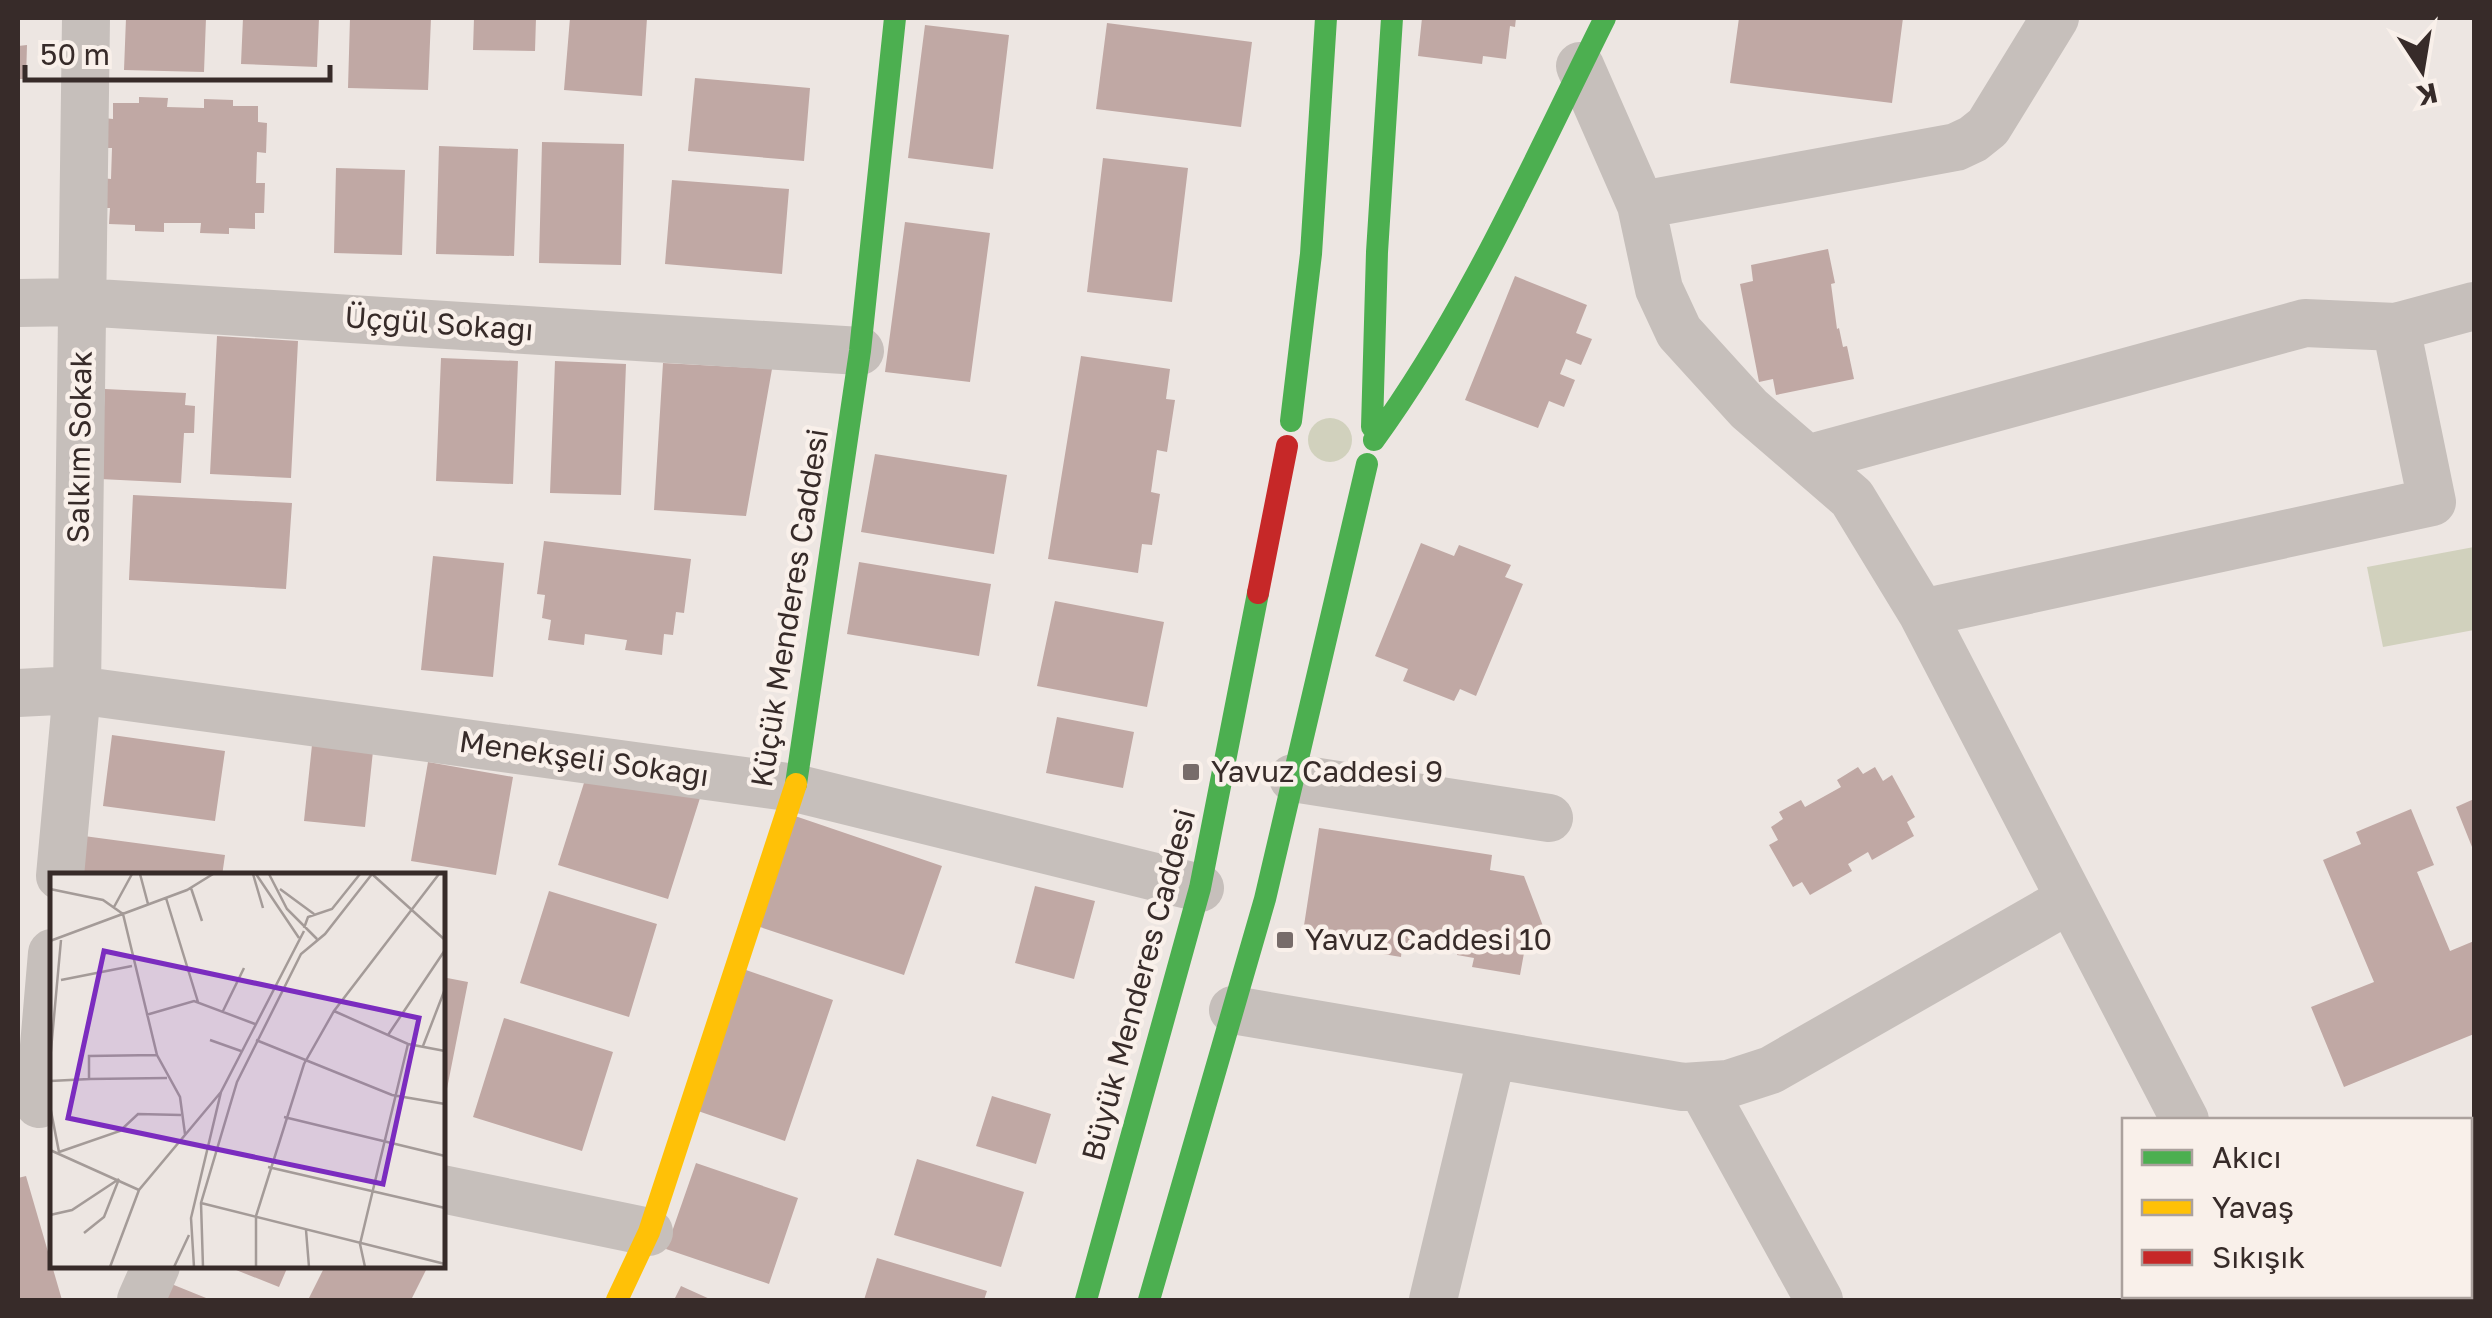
<svg xmlns="http://www.w3.org/2000/svg" width="2492" height="1318" font-family="'Golos Text',sans-serif">
  <rect width="100%" height="100%" fill="#ede6e2"/>
  <!-- green -->
  <path fill="#d1d1bd" d="M1308 440a22 22 0 1 1 44 0a22 22 0 1 1-44 0Z
    M 2474,547 L 2474,630 L 2383,647 L 2367,567 Z"/>
  <!-- building -->
  <path fill="#c0a8a4" d="M 126,18 L 206,18 L 204,72 L 124,70 Z
    M 243,18 L 319,18 L 317,67 L 241,64 Z
    M 350,18 L 431,18 L 428,90 L 348,88 Z
    M 474,18 L 536,18 L 535,51 L 473,50 Z
    M 570,18 L 647,18 L 642,96 L 564,90 Z
    M 1422,18 L 1516,18 L 1515,27 L 1510,26 L 1506,59 L 1483,56 L 1482,64 L 1418,56 Z
    M 1739,18 L 1903,18 L 1892,103 L 1730,83 Z
    M 1107,23 L 1252,42 L 1241,127 L 1096,109 Z
    M 925,25 L 1009,35 L 993,169 L 908,158 Z
    M 27,45 L 26,79 L 18,79 L 18,46 Z
    M 695,78 L 810,88 L 804,161 L 688,151 Z
    M 139,97 L 168,98 L 167,107 L 204,108 L 204,99 L 233,100 L 233,106 L 258,106 L 258,122 L 267,123 L 266,153 L 257,152 L 256,183 L 265,183 L 264,213 L 255,213 L 255,229 L 229,228 L 229,234 L 200,233 L 201,223 L 164,223 L 164,232 L 135,231 L 135,225 L 109,224 L 110,208 L 101,208 L 102,178 L 111,179 L 112,148 L 103,148 L 104,118 L 113,119 L 113,103 L 139,103 Z
    M 542,142 L 624,144 L 621,265 L 539,263 Z
    M 439,146 L 518,149 L 514,256 L 436,254 Z
    M 1103,158 L 1188,168 L 1172,302 L 1087,292 Z
    M 336,168 L 405,170 L 402,255 L 334,253 Z
    M 672,180 L 789,189 L 782,274 L 665,264 Z
    M 905,222 L 990,233 L 970,382 L 885,372 Z
    M 1828,249 L 1835,283 L 1831,284 L 1837,329 L 1839,328 L 1843,347 L 1847,346 L 1854,379 L 1776,395 L 1773,379 L 1759,382 L 1740,284 L 1753,281 L 1751,265 Z
    M 1515,276 L 1587,305 L 1576,333 L 1592,339 L 1581,365 L 1566,359 L 1560,374 L 1575,380 L 1564,407 L 1549,401 L 1538,428 L 1465,400 Z
    M 217,336 L 298,341 L 291,478 L 210,474 Z
    M 1081,356 L 1170,369 L 1166,399 L 1175,400 L 1167,452 L 1157,450 L 1151,492 L 1160,494 L 1152,545 L 1142,544 L 1138,573 L 1048,559 Z
    M 441,358 L 518,361 L 513,484 L 436,481 Z
    M 555,361 L 626,364 L 621,495 L 550,493 Z
    M 663,363 L 772,369 L 746,516 L 654,510 Z
    M 105,389 L 186,393 L 185,405 L 195,406 L 194,433 L 184,433 L 181,483 L 100,479 Z
    M 875,454 L 1007,475 L 994,554 L 861,532 Z
    M 133,495 L 292,503 L 286,589 L 129,580 Z
    M 544,541 L 691,559 L 684,613 L 676,612 L 673,635 L 664,634 L 662,655 L 625,650 L 627,640 L 585,634 L 584,645 L 548,640 L 551,620 L 542,618 L 545,595 L 537,594 Z
    M 1421,543 L 1454,556 L 1459,545 L 1511,565 L 1505,577 L 1523,584 L 1476,696 L 1460,689 L 1454,701 L 1403,681 L 1408,669 L 1375,656 Z
    M 433,556 L 504,563 L 493,677 L 421,670 Z
    M 859,562 L 991,584 L 979,656 L 847,634 Z
    M 1055,601 L 1164,622 L 1147,707 L 1037,686 Z
    M 1057,717 L 1134,732 L 1123,788 L 1046,773 Z
    M 112,735 L 225,751 L 215,821 L 103,806 Z
    M 312,745 L 373,751 L 365,827 L 304,821 Z
    M 428,762 L 513,777 L 496,875 L 411,861 Z
    M 590,764 L 700,798 L 668,899 L 558,865 Z
    M 1858,767 L 1863,774 L 1875,767 L 1883,781 L 1892,775 L 1915,817 L 1907,822 L 1914,836 L 1872,860 L 1868,852 L 1848,864 L 1852,871 L 1810,895 L 1802,882 L 1793,887 L 1769,845 L 1778,840 L 1771,827 L 1783,819 L 1779,812 L 1801,800 L 1805,807 L 1841,787 L 1837,780 Z
    M 2474,799 L 2474,852 L 2456,807 Z
    M 2411,809 L 2434,865 L 2417,872 L 2450,951 L 2474,941 L 2474,1034 L 2344,1087 L 2311,1007 L 2374,982 L 2323,860 L 2361,844 L 2356,832 Z
    M 795,816 L 942,866 L 904,975 L 757,926 Z
    M 1319,828 L 1492,855 L 1490,870 L 1524,876 L 1543,926 L 1540,944 L 1526,942 L 1520,975 L 1472,967 L 1474,958 L 1457,955 L 1458,949 L 1418,943 L 1418,950 L 1402,947 L 1401,957 L 1353,949 L 1355,940 L 1303,932 Z
    M 84,836 L 225,855 L 222,876 L 79,876 Z
    M 1035,886 L 1095,901 L 1074,979 L 1015,963 Z
    M 549,891 L 657,924 L 629,1017 L 520,983 Z
    M 746,970 L 833,1000 L 785,1141 L 698,1111 Z
    M 442,977 L 468,982 L 444,1104 L 442,1103 Z
    M 504,1018 L 613,1052 L 582,1151 L 473,1117 Z
    M 992,1096 L 1051,1114 L 1036,1164 L 976,1146 Z
    M 917,1159 L 1024,1192 L 1001,1267 L 894,1235 Z
    M 696,1163 L 798,1198 L 769,1284 L 666,1249 Z
    M 26,1176 L 62,1300 L 18,1300 L 18,1178 Z
    M 877,1258 L 987,1291 L 984,1300 L 864,1300 Z
    M 226,1266 L 288,1266 L 279,1287 Z
    M 325,1266 L 428,1266 L 411,1300 L 308,1300 Z
    M 169,1283 L 211,1300 L 161,1300 Z
    M 681,1286 L 712,1300 L 674,1300 Z
    M 2331,1296 L 2462,1296 L 2464,1300 L 2333,1300 Z"/>
  <g fill="none" stroke-linecap="round" stroke-linejoin="round">
    <!-- street -->
    <path stroke="#c6bfbb" stroke-width="48" d="M 1580,66 L 1641,205 L 1659,289 L 1679,332 L 1749,409 L 1852,498 L 1922,613 L 2185,1120
      M 1641,205 L 1956,147 L 1973,139 L 1988,127 L 2055,18
      M 18,303 L 81,302 L 860,351
      M 1807,459 L 2305,323 L 2396,327
      M 1922,613 L 2432,502 L 2396,327 L 2474,306
      M 18,693 L 77,690 L 795,788 L 1200,888
      M 1293,778 L 1549,818
      M 60,876 L 77,690 L 86,18
      M 1233,1010 L 1683,1087 L 1728,1084 L 1771,1070 L 2070,899
      M 1701,1086 L 1819,1300
      M 39,1104 L 52,953
      M 2470,1157 L 2474,1155
      M 442,1189 L 649,1232
      M 2271,1296 L 2273,1300
      M 141,1300 L 156,1266
      M 1433,1300 L 1492,1055"/>
    <!-- fast -->
    <path stroke="#4caf50" stroke-width="22" d="M 1291,421 L 1311,254 L 1326,18
      M 1372,427 L 1377,252 L 1392,18
      M 1374,440 C 1468,311 1534,160 1605,18
      M 796,784 L 860,351 L 895,18
      M 1086,1300 L 1200,888 L 1258,593
      M 1149,1300 L 1265,899 L 1367,464"/>
    <!-- slow -->
    <path stroke="#ffc107" stroke-width="22" d="M 617,1300 L 649,1232 L 796,784"/>
    <!-- jam -->
    <path stroke="#c62828" stroke-width="22" d="M 1258,593 L 1287,446"/>
  </g>
  <!-- markers -->
  <g fill="#776c6a" stroke="#f9f0ea" stroke-width="4">
    <rect x="1181" y="762" width="20" height="20" rx="5"/>
    <rect x="1275" y="930" width="20" height="20" rx="5"/>
  </g>
  <g text-anchor="middle" stroke-width="9" stroke-linejoin="round" paint-order="stroke">
    <!-- street labels -->
    <g font-size="30" fill="#372b29" stroke="#f9f0ea">
      <text transform="translate(439 324) rotate(4)" y="10">Üçgül Sokağı</text>
      <text transform="translate(80 447) rotate(-89)" y="10">Salkım Sokak</text>
      <text transform="translate(790 608) rotate(-81)" y="10">Küçük Menderes Caddesi</text>
      <text transform="translate(584 759) rotate(8)" y="10">Menekşeli Sokağı</text>
      <text transform="translate(1139 985) rotate(-75)" y="10">Büyük Menderes Caddesi</text>
    </g>
    <!-- poi labels -->
    <g font-size="30" fill="#372b29" stroke="#f9f0ea" text-anchor="start">
      <text x="1211" y="782">Yavuz Caddesi 9</text>
      <text x="1305" y="950">Yavuz Caddesi 10</text>
    </g>
  </g>
  <!-- overview -->
  <g transform="translate(50 873)">
    <rect width="395" height="395" fill="#ede6e2"/>
    <path fill="none" stroke="#a49b98" stroke-width="2.5" d="M 90,1 L 98,31M 203,1 L 213,35M 206,1 L 249,65M 219,1 L 237,36 L 267,66M 322,1 L 395,67M 141,15 L 152,48M 0,16 L 53,27 L 73,41 L 107,182 L 130,224 L 135,261M 230,16 L 264,41M 116,25 L 148,129M 64,34 L 82,1M 254,55 L 258,44 L 282,36 L 310,1M 0,68 L 137,17 L 163,1M 11,107 L 82,93M 173,138 L 194,95M 284,138 L 358,171 L 395,178M 96,142 L 144,128 L 205,151M 338,162 L 395,77M 160,167 L 191,178M 206,167 L 342,222 L 395,231M 373,173 L 395,116M 0,188 L 11,67M 39,206 L 117,205M 0,208 L 39,206 L 39,183 L 107,182M 0,233 L 9,279 L 70,258 L 88,241 L 131,242M 234,244 L 395,283M 0,277 L 89,317M 218,294 L 395,335M 151,330 L 395,391M 0,342 L 22,337 L 69,306M 256,357 L 259,394M 34,360 L 54,344 L 69,306M 60,394 L 89,317 L 171,219M 124,394 L 139,362M 144,394 L 141,345 L 171,219 L 254,58M 153,394 L 151,330 L 187,209 L 251,81 L 275,61 L 322,1M 206,394 L 206,343 L 254,191 L 284,138 L 389,1M 315,394 L 310,371 L 358,171"/>
    <path fill="#7b2cbf" fill-opacity="0.15" stroke="#7b2cbf" stroke-width="5" d="M 54,78 L 369,145 L 333,311 L 18,245 Z"/>
    <rect width="395" height="395" fill="none" stroke="#372b29" stroke-width="5"/>
  </g>
  <!-- border -->
  <rect width="2492" height="1318" fill="none" stroke="#372b29" stroke-width="40"/>
  <!-- legend -->
  <rect x="2122" y="1118" width="350" height="180" fill="#f9f0ea" stroke="#aba19d" stroke-width="2.5"/>
  <rect x="2142" y="1150" width="50" height="15" fill="#4caf50" stroke="#aba19d" stroke-width="2.5"/>
  <text x="2212" y="1168" font-size="30" fill="#372b29">Akıcı</text>
  <rect x="2142" y="1200" width="50" height="15" fill="#ffc107" stroke="#aba19d" stroke-width="2.5"/>
  <text x="2212" y="1218" font-size="30" fill="#372b29">Yavaş</text>
  <rect x="2142" y="1250" width="50" height="15" fill="#c62828" stroke="#aba19d" stroke-width="2.5"/>
  <text x="2212" y="1268" font-size="30" fill="#372b29">Sıkışık</text>
  <!-- north arrow -->
  <g transform="translate(2422 70) rotate(168)" stroke="#f9f0ea" stroke-width="8" paint-order="stroke">
  <path d="M0-8L18 38L0 25L-18 38Z" fill="#372b29"/>
  <text y="-15" font-size="28" font-weight="bold" text-anchor="middle" fill="#372b29">K</text>
  </g>
  <!-- scale -->
  <path d="M25 65v15h305v-15" fill="none" stroke="#372b29" stroke-width="5"/>
  <text x="40" y="65" font-size="30" fill="#372b29" stroke="#f9f0ea" stroke-width="8" paint-order="stroke">50 m</text>
</svg>
